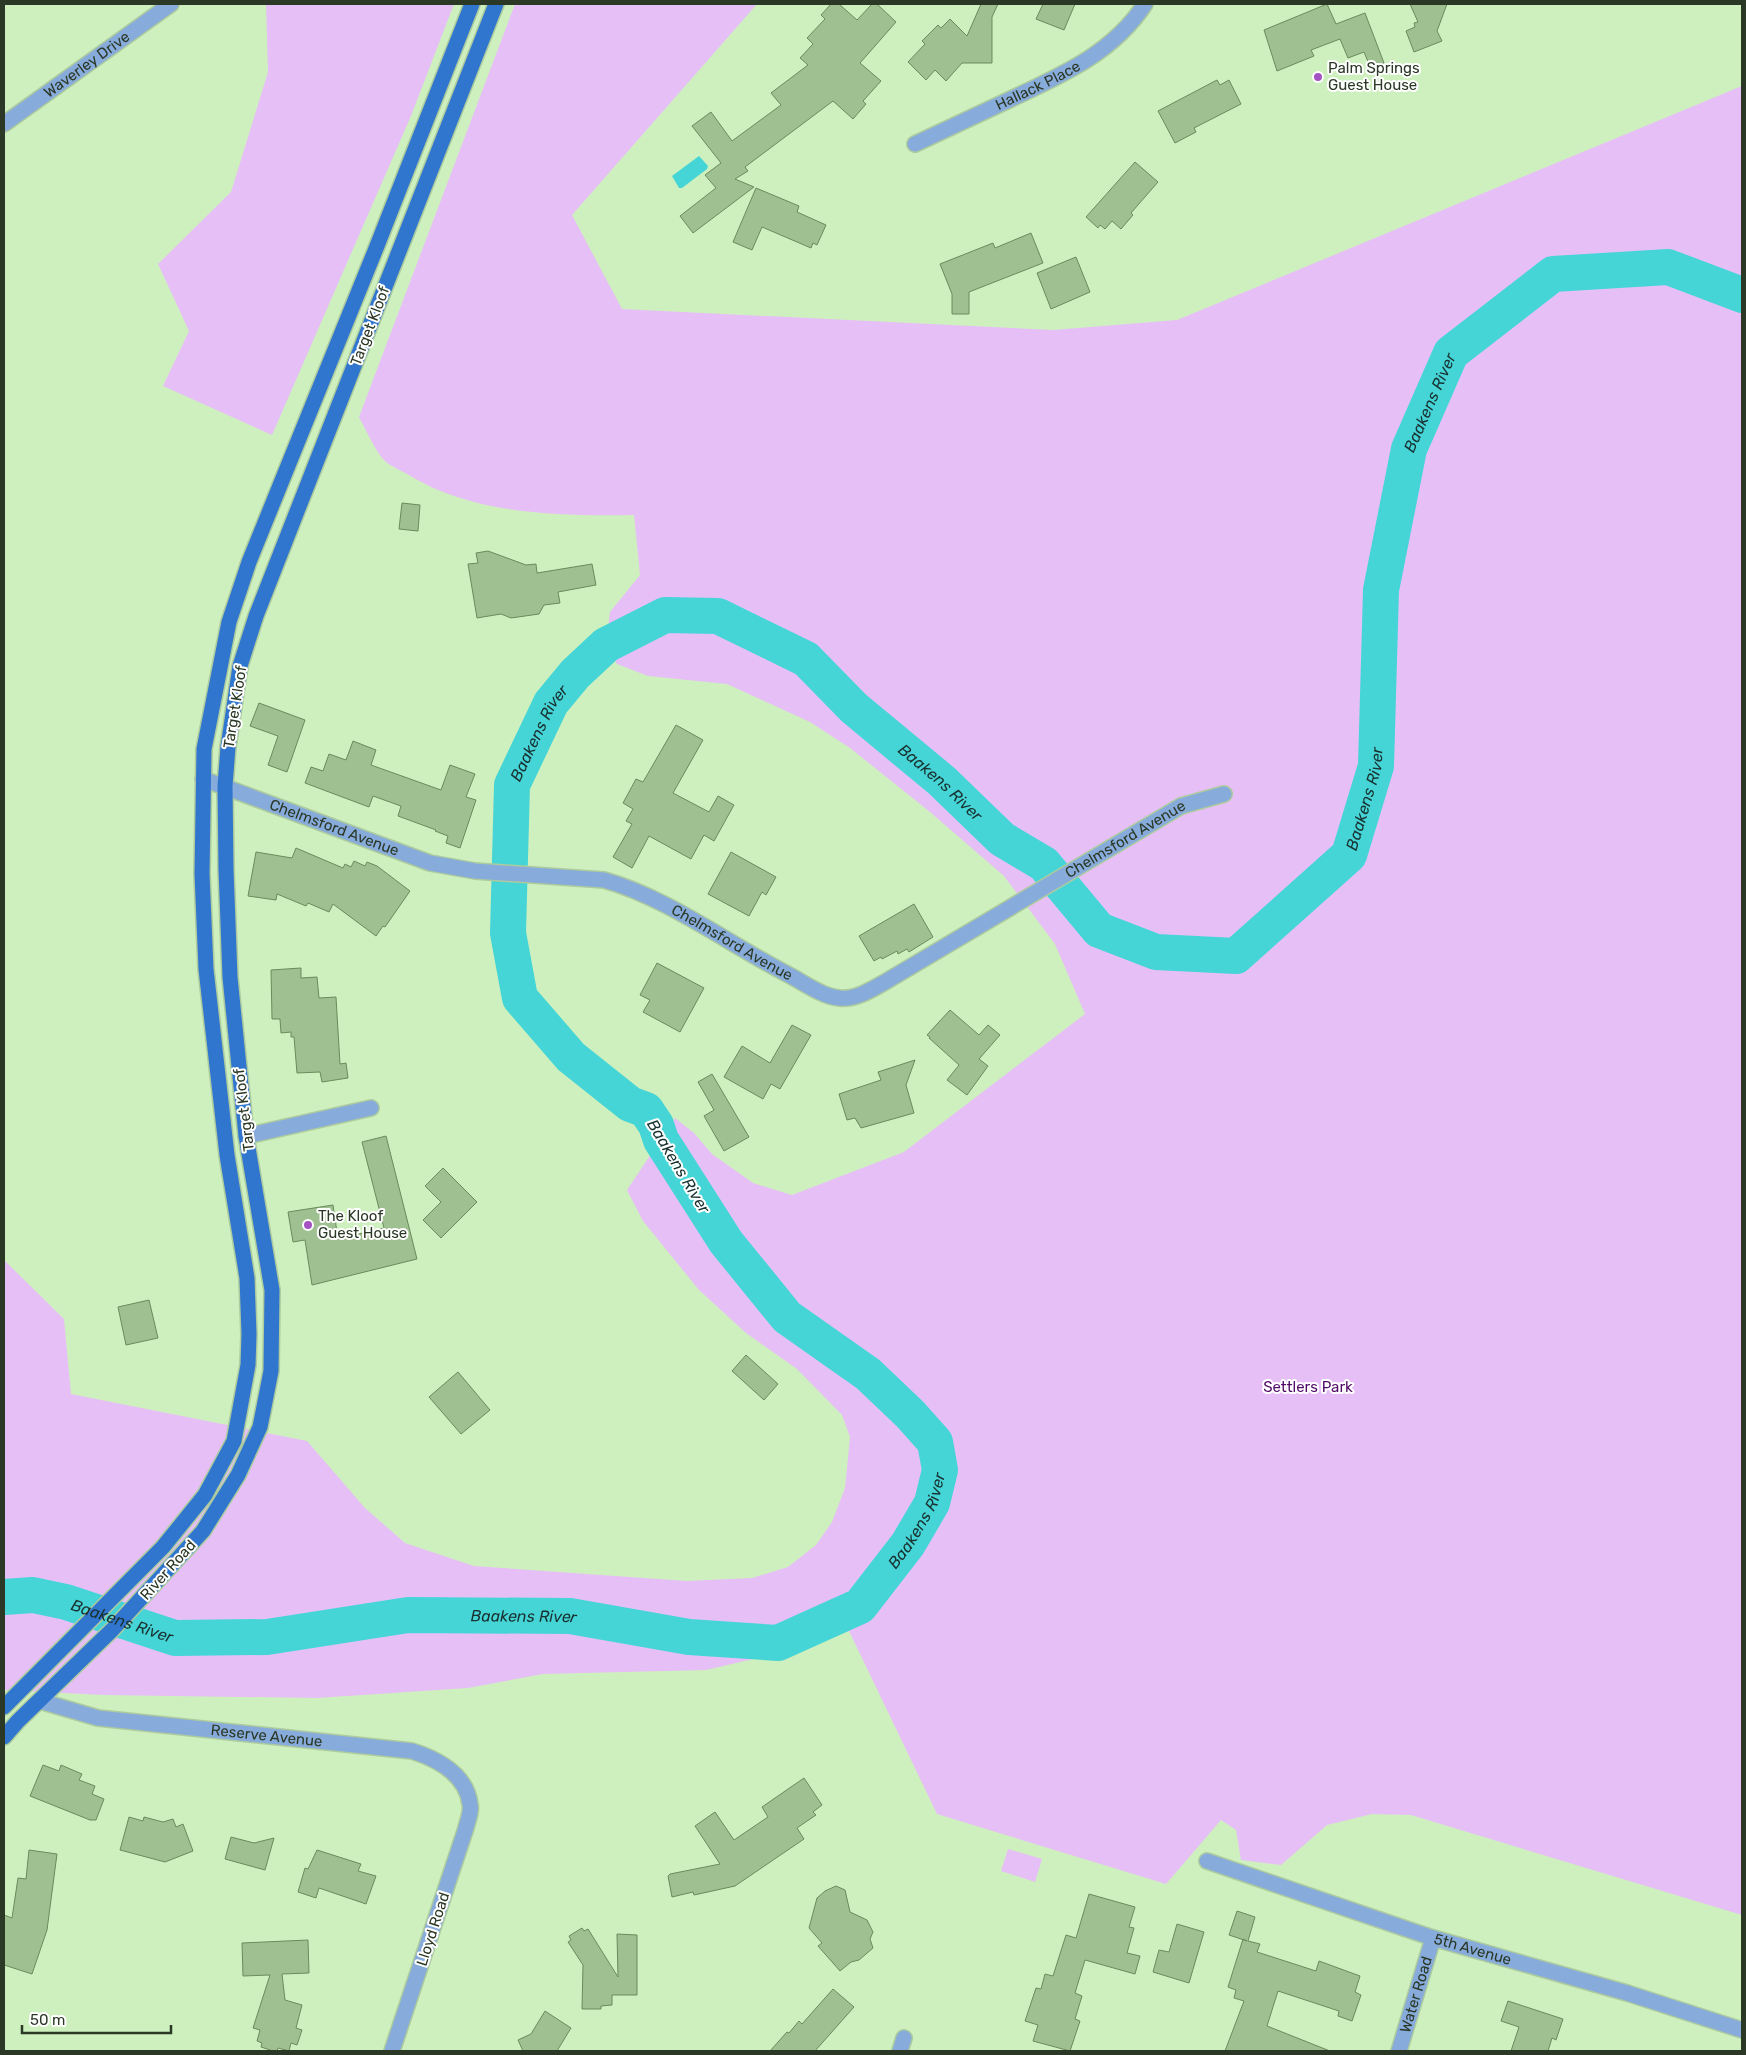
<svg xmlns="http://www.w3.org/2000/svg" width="1746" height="2055" font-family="Rubik,sans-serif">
  <rect width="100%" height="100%" fill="#cef0be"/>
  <!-- green -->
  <path fill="#e7bff7" d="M 266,4 L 454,4 L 411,116 L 272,435 L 163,386 L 189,331 L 158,264 L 231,192 L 268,72 Z
    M 515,4 L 757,4 L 572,215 L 622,309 L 1053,330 L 1177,320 L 1742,86 L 1742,1915 L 1411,1815 L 1372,1814 L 1327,1825 L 1281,1865 L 1241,1860 L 1236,1830 L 1221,1820 L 1166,1884 L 937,1814 L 849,1631 L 783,1652 L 706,1670 L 543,1674 L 468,1688 L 317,1698 L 104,1695 L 4,1690 L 4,1260 L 64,1319 L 71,1394 L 307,1441 L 365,1508 L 405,1543 L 474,1566 L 687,1581 L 752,1578 L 788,1567 L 816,1545 L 832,1522 L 845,1488 L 850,1437 L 842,1415 L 797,1369 L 746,1333 L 699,1290 L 643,1221 L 627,1190 L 675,1118 L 694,1133 L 712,1154 L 753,1183 L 792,1195 L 904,1152 L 1085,1014 L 1055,944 L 1004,876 L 930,812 L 850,748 L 810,722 L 727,684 L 648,676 L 617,664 L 606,645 L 610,612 L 640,575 L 634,515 C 558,516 473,515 407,474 C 400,470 390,466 384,460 C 376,452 365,428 359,417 Z
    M 1008,1849 L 1042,1859 L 1035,1882 L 1001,1871 Z"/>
  <!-- water -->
  <path fill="#46d5d6" d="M 699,156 L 708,166 L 707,169 L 682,188 L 679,188 L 672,176 Z"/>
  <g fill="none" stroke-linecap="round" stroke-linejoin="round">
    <!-- river -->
    <path stroke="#46d5d6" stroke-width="36" id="s1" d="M 4,1597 L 33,1595 L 66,1602 L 175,1638 L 267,1637 L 408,1615 L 570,1616 L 689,1637 L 778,1643 L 860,1606 L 908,1544 L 932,1503 L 940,1470 L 935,1442 L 910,1414 L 868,1374 L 787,1317 L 726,1242 L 661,1140 L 656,1125 L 646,1110 L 630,1104 L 571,1057 L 520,998 L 508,933 L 512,785 L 551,703 L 575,674 L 606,645 L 665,615 L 718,616 L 806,659 L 854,708 L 942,781 L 1002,839 L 1044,864 L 1099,930 L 1156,952 L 1236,956 L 1349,855 L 1376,766 L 1381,590 L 1409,449 L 1451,353 L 1553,274 L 1668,267 L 1742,295"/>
  </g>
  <!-- building -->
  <path fill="#9fc090" stroke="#6b8a5d" d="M 831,4 L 839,4 L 857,20 L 872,4 L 877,4 L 896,22 L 860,63 L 881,81 L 863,101 L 866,104 L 853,119 L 833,101 L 745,167 L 748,171 L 735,179 L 754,187 L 693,233 L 680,216 L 716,188 L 705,175 L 721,163 L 692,126 L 711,112 L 732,141 L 781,105 L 771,93 L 808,65 L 800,58 L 813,44 L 807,38 L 825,19 L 821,15 Z
    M 981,4 L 998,4 L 992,17 L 992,63 L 962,63 L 946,81 L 935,70 L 926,80 L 908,62 L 925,44 L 922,41 L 938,25 L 941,28 L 950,19 L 967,36 Z
    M 1043,4 L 1075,4 L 1064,30 L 1036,19 Z
    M 1327,4 L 1336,24 L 1365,13 L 1384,63 L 1371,69 L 1364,52 L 1348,58 L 1340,39 L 1311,50 L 1314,56 L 1277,71 L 1264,30 Z
    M 1410,4 L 1447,4 L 1437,31 L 1442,41 L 1414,52 L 1406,31 L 1415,27 L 1414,23 L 1418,22 Z
    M 1217,80 L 1220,85 L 1229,80 L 1241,104 L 1194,128 L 1196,132 L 1175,143 L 1158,111 Z
    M 1135,162 L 1158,182 L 1131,213 L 1133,215 L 1121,229 L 1112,221 L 1105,229 L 1100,225 L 1098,228 L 1086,217 Z
    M 756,188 L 799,206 L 797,212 L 826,225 L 817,245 L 813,243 L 811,248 L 762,227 L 752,250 L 733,242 Z
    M 1031,233 L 1043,263 L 969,292 L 969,314 L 952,314 L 952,294 L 940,264 L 993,243 L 995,248 Z
    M 1076,257 L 1090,292 L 1051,309 L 1037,273 Z
    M 402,503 L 420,505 L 418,531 L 399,529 Z
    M 488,551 L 526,565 L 536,564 L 537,573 L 592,564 L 596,585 L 558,592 L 560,603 L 544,605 L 539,614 L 511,618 L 501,614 L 477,618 L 468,564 L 478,563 L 476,553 Z
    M 259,703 L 305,720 L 287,772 L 268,765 L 278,736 L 250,726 Z
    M 676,725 L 703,740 L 673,793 L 709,812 L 718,796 L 734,805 L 714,841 L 704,835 L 691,859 L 649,836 L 632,868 L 613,857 L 632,824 L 626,821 L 633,809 L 623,803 L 636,779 L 643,782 Z
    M 353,741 L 376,750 L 371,765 L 441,790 L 450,765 L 475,774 L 466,797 L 476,800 L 460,848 L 446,843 L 448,836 L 435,831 L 436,830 L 398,816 L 401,806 L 373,796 L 369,807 L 305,783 L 311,767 L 323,771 L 329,754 L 346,760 Z
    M 296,848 L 343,868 L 345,864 L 351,867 L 354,861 L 365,866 L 367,862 L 377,866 L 410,891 L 385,927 L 383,926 L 376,936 L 333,904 L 329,912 L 308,903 L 306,906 L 277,894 L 276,900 L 248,896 L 256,852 L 292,858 Z
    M 731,852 L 776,877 L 766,895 L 762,892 L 749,916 L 708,894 Z
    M 914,904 L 933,937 L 909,952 L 907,949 L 898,954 L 897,951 L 882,959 L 881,957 L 874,961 L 859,936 Z
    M 657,963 L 704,988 L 680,1032 L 643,1012 L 650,1000 L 640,995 Z
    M 301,968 L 301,978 L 317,977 L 319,998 L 336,997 L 340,1064 L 346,1063 L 348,1078 L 322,1082 L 320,1072 L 297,1073 L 294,1037 L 291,1037 L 291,1032 L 281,1033 L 280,1019 L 272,1019 L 271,970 Z
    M 950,1010 L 979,1035 L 988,1025 L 1000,1035 L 979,1059 L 988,1066 L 967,1095 L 947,1080 L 959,1065 L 929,1038 L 930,1037 L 927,1035 Z
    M 792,1025 L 811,1035 L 780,1089 L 771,1084 L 763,1099 L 724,1077 L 742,1046 L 770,1063 Z
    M 915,1060 L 906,1085 L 914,1113 L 861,1128 L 855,1118 L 847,1120 L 839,1094 L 881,1080 L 878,1072 Z
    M 712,1074 L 749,1137 L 724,1151 L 704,1116 L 714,1110 L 698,1082 Z
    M 386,1136 L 417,1259 L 312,1285 L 305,1240 L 293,1242 L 288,1212 L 333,1205 L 338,1239 L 384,1228 L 362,1142 Z
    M 443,1168 L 477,1202 L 441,1238 L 423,1220 L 441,1202 L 425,1186 Z
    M 149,1300 L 158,1338 L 126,1345 L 118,1307 Z
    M 746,1355 L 778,1384 L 764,1400 L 732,1371 Z
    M 458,1372 L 490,1410 L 461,1434 L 429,1397 Z
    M 43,1765 L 59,1771 L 61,1765 L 82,1774 L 79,1780 L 95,1786 L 92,1794 L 104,1799 L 96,1820 L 90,1820 L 30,1796 Z
    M 804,1778 L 822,1805 L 813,1812 L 816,1815 L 797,1828 L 804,1839 L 735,1886 L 694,1895 L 693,1892 L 672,1897 L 668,1876 L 670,1874 L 720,1864 L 695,1826 L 715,1812 L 734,1840 L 768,1817 L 762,1807 Z
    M 129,1817 L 143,1821 L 144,1817 L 163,1822 L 173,1819 L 176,1827 L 183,1824 L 193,1851 L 165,1862 L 120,1850 Z
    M 231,1837 L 254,1843 L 274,1838 L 265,1870 L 225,1859 Z
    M 29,1850 L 57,1854 L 47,1930 L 32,1974 L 4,1965 L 4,1915 L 12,1918 L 18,1878 L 26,1879 Z
    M 317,1850 L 361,1864 L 358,1871 L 376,1876 L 366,1904 L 319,1888 L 316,1898 L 298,1892 L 305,1868 L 308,1869 Z
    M 836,1886 L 845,1890 L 850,1912 L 867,1920 L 873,1932 L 870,1939 L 873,1948 L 859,1960 L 851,1962 L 840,1971 L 818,1946 L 822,1943 L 809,1928 L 817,1898 L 825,1891 Z
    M 1089,1894 L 1135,1907 L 1129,1927 L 1134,1928 L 1127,1953 L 1140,1956 L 1135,1974 L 1085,1960 L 1075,1993 L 1082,1996 L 1075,2019 L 1080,2021 L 1070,2051 L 1033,2041 L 1038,2025 L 1025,2021 L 1036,1988 L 1041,1989 L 1045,1974 L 1053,1976 L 1066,1935 L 1076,1938 Z
    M 1237,1911 L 1255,1917 L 1248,1941 L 1260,1944 L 1257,1952 L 1316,1971 L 1319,1961 L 1360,1976 L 1355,1992 L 1361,1995 L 1352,2021 L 1338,2016 L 1339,2011 L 1278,1991 L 1267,2026 L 1330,2051 L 1225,2051 L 1244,2001 L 1234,1998 L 1236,1990 L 1228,1987 L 1243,1939 L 1247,1941 L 1229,1935 Z
    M 1177,1924 L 1204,1932 L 1189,1983 L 1153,1972 L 1159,1950 L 1169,1952 Z
    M 582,1928 L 584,1931 L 588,1929 L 618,1977 L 617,1934 L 637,1935 L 637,1995 L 612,1995 L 612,2005 L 601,2006 L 601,2009 L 582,2009 L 583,1965 L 568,1942 L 571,1940 L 569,1936 Z
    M 308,1940 L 309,1973 L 282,1974 L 285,2000 L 302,2005 L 296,2028 L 302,2030 L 297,2045 L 291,2043 L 289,2051 L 278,2048 L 277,2051 L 273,2051 L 261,2047 L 262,2043 L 257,2041 L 260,2030 L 253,2028 L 270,1975 L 243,1976 L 242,1943 Z
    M 833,1989 L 854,2007 L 815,2051 L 770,2051 L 787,2032 L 789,2033 L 799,2021 L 802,2024 Z
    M 1508,2001 L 1563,2019 L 1556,2040 L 1552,2038 L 1548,2051 L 1511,2051 L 1519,2027 L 1501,2021 Z
    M 545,2011 L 571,2028 L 557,2051 L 523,2051 L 518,2040 L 531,2034 Z"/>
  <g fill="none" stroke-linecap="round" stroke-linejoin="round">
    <defs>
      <g id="minor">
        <path id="s2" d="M 4,124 L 171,4"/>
        <path id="s3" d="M 915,144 C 947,129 979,114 1011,99 C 1062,75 1113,53 1145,4"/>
        <path id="s4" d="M 203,779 L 430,863 L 475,871 L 604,880 C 666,897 729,944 787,974 C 803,982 821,996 839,998 C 855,1000 871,990 885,982 L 1181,806 L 1224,794"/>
        <path d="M 246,1136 L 371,1108"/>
        <path id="s5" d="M 40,1701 L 98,1718 L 412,1751 C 437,1759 466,1774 470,1804 C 472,1811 467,1823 465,1831 L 392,2051"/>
        <path id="s6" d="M 1207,1861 L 1433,1938 L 1627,1993 L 1742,2030"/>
        <path d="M 900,2051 L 904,2038"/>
        <path id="s7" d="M 1399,2051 L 1433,1938"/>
      </g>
      <path id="major" d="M 4,1707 L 163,1547 L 205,1495 L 234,1441 L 248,1365 L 249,1334 L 247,1278 L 227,1155 L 206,969 L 202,874 L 204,749 L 229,622 L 249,562 L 377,246 L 472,4
        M 4,1737 L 18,1721 L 113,1629 L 203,1531 L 238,1475 L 260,1427 L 264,1407 L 271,1371 L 272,1290 L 246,1136 L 230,977 L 226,869 L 225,786 L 228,747 L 240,666 L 256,616 L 496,4"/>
    </defs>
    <!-- minor casing -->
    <use href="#minor" stroke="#adcb9f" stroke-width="18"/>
    <!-- major casing -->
    <use href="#major" stroke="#adcb9f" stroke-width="18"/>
    <!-- minor -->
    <use href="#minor" stroke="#87abdb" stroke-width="15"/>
    <!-- major -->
    <use href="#major" stroke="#3176ce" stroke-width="15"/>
  </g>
  <!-- markers -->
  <g fill="#a553c3" stroke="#fff" stroke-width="2">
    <circle cx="1318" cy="77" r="5"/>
    <circle cx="308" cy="1225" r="5"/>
  </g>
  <g text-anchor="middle" stroke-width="4" stroke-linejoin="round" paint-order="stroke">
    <!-- street labels -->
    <g font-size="15" fill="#2b3825" stroke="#fff">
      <text dy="5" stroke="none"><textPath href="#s2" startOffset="102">Waverley Drive</textPath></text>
      <text dy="5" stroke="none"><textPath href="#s3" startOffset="136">Hallack Place</textPath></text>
      <text transform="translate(370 326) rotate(-69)" y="5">Target Kloof</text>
      <text transform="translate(235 707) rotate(-81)" y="5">Target Kloof</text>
      <text dy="5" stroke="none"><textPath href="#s4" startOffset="140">Chelmsford Avenue</textPath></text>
      <text dy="5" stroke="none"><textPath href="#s4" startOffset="1010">Chelmsford Avenue</textPath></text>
      <text dy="5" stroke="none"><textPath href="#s4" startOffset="560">Chelmsford Avenue</textPath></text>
      <text transform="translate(244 1110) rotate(-97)" y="5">Target Kloof</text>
      <text transform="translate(168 1570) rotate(-48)" y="5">River Road</text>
      <text dy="5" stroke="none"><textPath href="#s5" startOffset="230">Reserve Avenue</textPath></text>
      <text transform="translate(433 1929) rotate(-72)" y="5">Lloyd Road</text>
      <text dy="5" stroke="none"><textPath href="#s6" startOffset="280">5th Avenue</textPath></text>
      <text dy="5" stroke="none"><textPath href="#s7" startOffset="59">Water Road</textPath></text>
    </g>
    <!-- poi labels -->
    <g font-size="15" fill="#2b3825" stroke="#fff" text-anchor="start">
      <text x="1328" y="73">Palm Springs<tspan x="1328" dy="17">Guest House</tspan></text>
      <text x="318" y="1221">The Kloof<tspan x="318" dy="17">Guest House</tspan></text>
    </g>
    <!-- park labels -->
    <g font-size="15" fill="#510c67" stroke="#fff">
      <text x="1308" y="1392">Settlers Park</text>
    </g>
    <!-- water labels -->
    <g font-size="16" font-style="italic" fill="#193131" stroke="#fff">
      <text dy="6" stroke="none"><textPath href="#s1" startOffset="3439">Baakens River</textPath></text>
      <text dy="6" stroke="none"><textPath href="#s1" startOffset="1952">Baakens River</textPath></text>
      <text dy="6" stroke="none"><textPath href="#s1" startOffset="2464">Baakens River</textPath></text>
      <text dy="6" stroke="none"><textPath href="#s1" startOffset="3034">Baakens River</textPath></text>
      <text transform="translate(679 1166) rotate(59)" y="6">Baakens River</text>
      <text dy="6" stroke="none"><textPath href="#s1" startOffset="978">Baakens River</textPath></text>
      <text dy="6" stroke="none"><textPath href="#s1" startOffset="528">Baakens River</textPath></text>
      <text dy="6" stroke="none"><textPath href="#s1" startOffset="122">Baakens River</textPath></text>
    </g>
  </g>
  <!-- border -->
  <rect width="1746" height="2055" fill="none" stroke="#2b3825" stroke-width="10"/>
  <!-- scale -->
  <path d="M22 2025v8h149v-8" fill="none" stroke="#2b3825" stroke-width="2.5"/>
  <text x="30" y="2025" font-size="15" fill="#2b3825" stroke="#ffffff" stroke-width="4" paint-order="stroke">50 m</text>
</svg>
